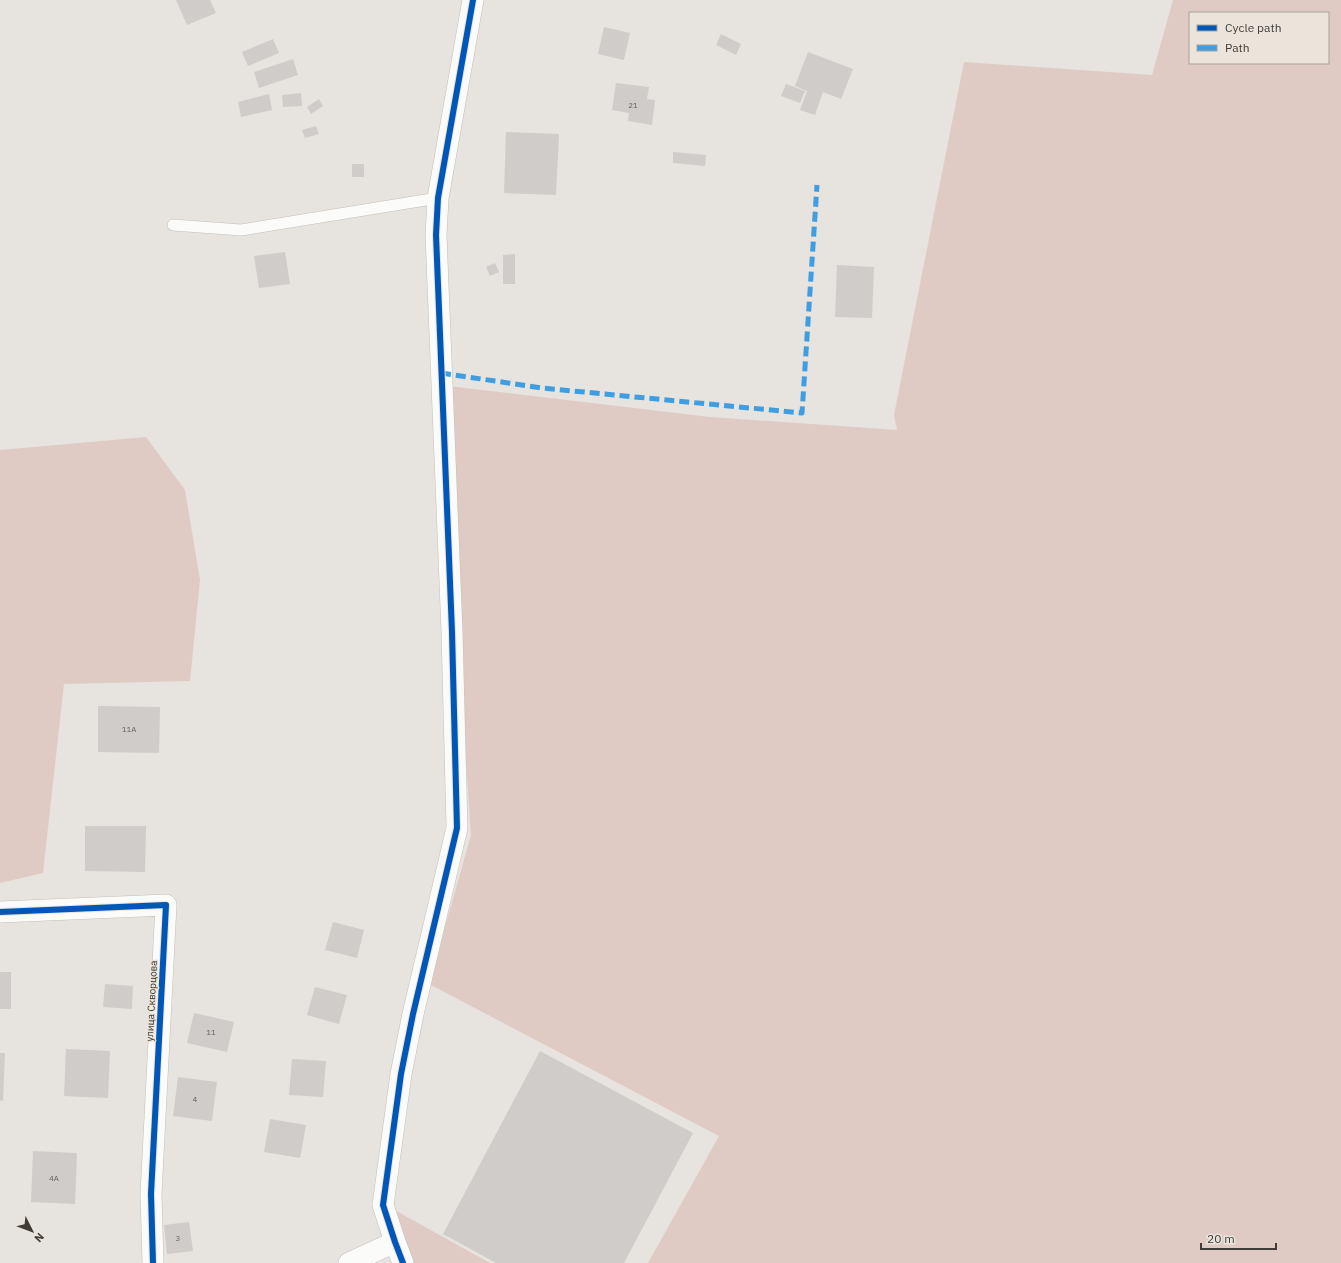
<svg xmlns="http://www.w3.org/2000/svg" width="1341" height="1263" font-family="'IBM Plex Sans',sans-serif">
  <rect width="100%" height="100%" fill="#e7e3de"/>
  <!-- green -->
  <path fill="#e0cbc4" fill-rule="evenodd" d="M 1173,0 L 1341,0 L 1341,1263 L 648,1263 L 719,1136 L 429,984 L 471,835 L 460,676 L 448,386 L 710,417 L 897,430 L 894,415 L 964,62 L 1152,75 ZM 1190,13 L 1328,13 L 1328,63 L 1190,63 Z
    M 146,437 L 185,490 L 200,580 L 190,681 L 64,684 L 43,873 L 0,883 L 0,450 Z
    M 391,1208 L 490,1263 L 410,1263 Z"/>
  <!-- building -->
  <path fill="#d0ccc9" d="M 176,0 L 210,0 L 216,13 L 187,25 Z
    M 604,27 L 630,33 L 624,60 L 598,54 Z
    M 721,34 L 741,44 L 736,55 L 716,45 Z
    M 273,39 L 279,53 L 248,66 L 242,52 Z
    M 808,52 L 853,69 L 841,99 L 823,92 L 815,115 L 800,110 L 807,91 L 795,86 Z
    M 293,59 L 298,75 L 259,88 L 254,72 Z
    M 616,83 L 649,87 L 647,99 L 655,100 L 652,125 L 628,121 L 629,113 L 612,110 Z
    M 786,84 L 805,91 L 800,103 L 781,96 Z
    M 301,93 L 302,106 L 283,107 L 282,95 Z
    M 269,94 L 272,110 L 241,117 L 238,102 Z
    M 319,99 L 323,106 L 311,114 L 307,107 Z
    M 316,126 L 319,134 L 305,138 L 302,130 Z
    M 506,132 L 559,134 L 556,195 L 504,193 Z
    M 673,152 L 706,155 L 705,166 L 673,163 Z
    M 352,164 L 364,164 L 364,177 L 352,177 Z
    M 285,252 L 290,284 L 259,288 L 254,256 Z
    M 515,254 L 515,284 L 503,284 L 503,255 Z
    M 495,263 L 499,272 L 490,276 L 486,267 Z
    M 837,265 L 874,267 L 872,318 L 835,317 Z
    M 98,706 L 160,707 L 159,753 L 98,752 Z
    M 85,826 L 146,826 L 145,872 L 85,871 Z
    M 333,922 L 364,930 L 357,958 L 325,950 Z
    M 0,972 L 11,972 L 11,1009 L 0,1009 Z
    M 105,984 L 133,986 L 132,1009 L 103,1007 Z
    M 315,987 L 347,995 L 339,1024 L 307,1015 Z
    M 194,1013 L 234,1022 L 227,1052 L 187,1043 Z
    M 66,1049 L 110,1051 L 108,1098 L 64,1096 Z
    M 540,1051 L 693,1133 L 624,1263 L 496,1263 L 443,1234 Z
    M 0,1053 L 5,1053 L 3,1101 L 0,1100 Z
    M 292,1059 L 326,1061 L 323,1097 L 289,1095 Z
    M 178,1077 L 217,1082 L 212,1121 L 173,1116 Z
    M 270,1119 L 306,1125 L 300,1158 L 264,1152 Z
    M 33,1151 L 77,1153 L 75,1204 L 31,1202 Z
    M 189,1222 L 193,1251 L 167,1254 L 164,1225 Z"/>
  <g fill="none" stroke-linecap="round" stroke-linejoin="round">
    <defs>
      <path id="service" d="M 173,225 L 241,230 L 438,198"/>
      <path id="minor" d="M 0,912 L 166,905 L 151,1194 L 153,1263
        M 349,1263 L 395,1242
        M 403,1263 L 395,1242 L 383,1205 L 401,1074 L 413,1014 L 457,828 L 452,632 L 436,235 L 438,198 L 473,0"/>
    </defs>
    <!-- service casing -->
    <use href="#service" stroke="#c3bfbb" stroke-width="12"/>
    <!-- minor casing -->
    <use href="#minor" stroke="#c3bfbb" stroke-width="22"/>
    <!-- service -->
    <use href="#service" stroke="#fbfbfa" stroke-width="11"/>
    <!-- minor -->
    <use href="#minor" stroke="#fbfbfa" stroke-width="21"/>
    <!-- quiet -->
    <path stroke="#3f9ee2" stroke-width="5" stroke-dasharray="10 5" stroke-linecap="butt" d="M 441,373 L 542,388 L 802,413 L 817,185"/>
    <defs>
      <path id="cycleway" d="M 0,912 L 166,905 L 151,1194 L 153,1263
        M 403,1263 L 395,1242 L 383,1205 L 401,1074 L 413,1014 L 457,828 L 452,632 L 436,235 L 438,198 L 473,0"/>
    </defs>
    <!-- cycleway casing -->
    <use href="#cycleway" stroke="#ebe4da" stroke-width="8"/>
    <!-- cycleway -->
    <use href="#cycleway" stroke="#0057b8" stroke-width="6"/>
  </g>
  <g text-anchor="middle" stroke-width="3" stroke-linejoin="round" paint-order="stroke">
    <!-- number labels -->
    <g font-size="8" fill="#63605c">
      <text x="633" y="108">21</text>
      <text x="129" y="732">11А</text>
      <text x="211" y="1035">11</text>
      <text x="195" y="1102">4</text>
      <text x="54" y="1181">4А</text>
      <text x="178" y="1241">3</text>
    </g>
    <!-- street labels -->
    <g font-size="10" fill="#3f3c38" stroke="#ebe4da">
      <text transform="translate(151 1001) rotate(-87)" y="4">улица Скворцова</text>
    </g>
  </g>
  <!-- legend -->
  <rect x="1189" y="12" width="140" height="52" fill="#ebe4da" stroke="#a6a199"/>
  <rect x="1197" y="25" width="20" height="6" fill="#0057b8" stroke="#a6a199"/>
  <text x="1225" y="32" font-size="12" fill="#3f3c38">Cycle path</text>
  <rect x="1197" y="45" width="20" height="6" fill="#3f9ee2" stroke="#a6a199"/>
  <text x="1225" y="52" font-size="12" fill="#3f3c38">Path</text>
  <!-- north arrow -->
  <g transform="translate(32 1231) rotate(132)" stroke="#ebe4da" stroke-width="3" paint-order="stroke">
  <path d="M0-3L7 15L0 10L-7 15Z" fill="#3f3c38"/>
  <text y="-6" font-size="11" font-weight="bold" text-anchor="middle" fill="#3f3c38">N</text>
  </g>
  <!-- scale -->
  <path d="M1201 1243v6h75v-6" fill="none" stroke="#3f3c38" stroke-width="2"/>
  <text x="1207" y="1243" font-size="12" fill="#3f3c38" stroke="#ebe4da" stroke-width="3" paint-order="stroke">20 m</text>
</svg>
